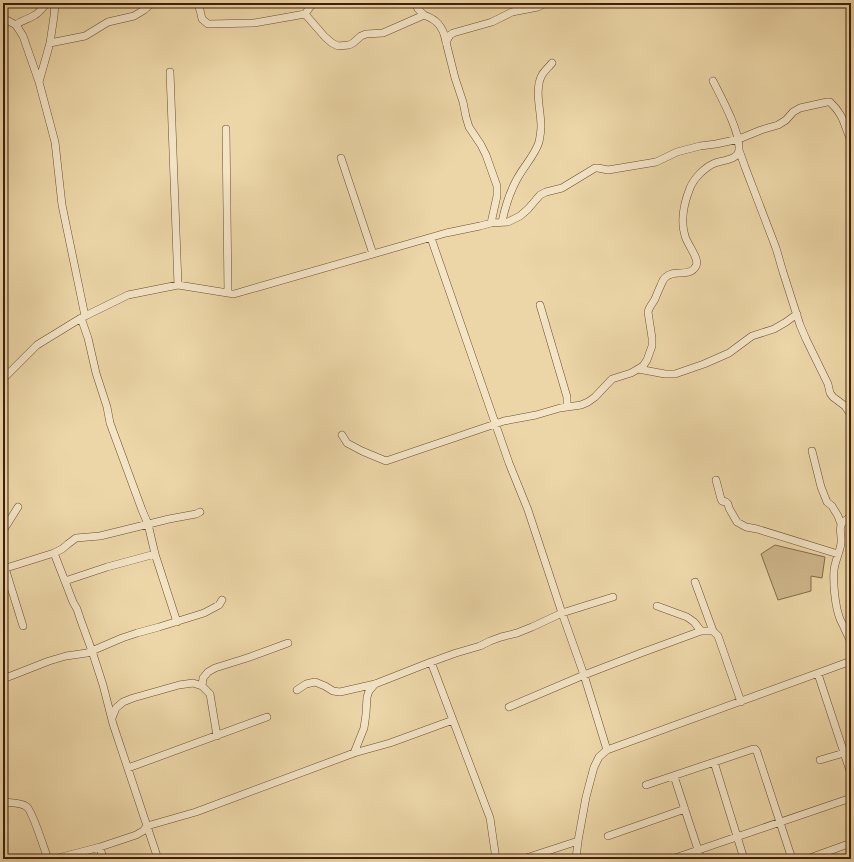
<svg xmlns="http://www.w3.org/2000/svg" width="854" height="862" font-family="'IM FELL French Canon',serif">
  <rect width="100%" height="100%" fill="#ecd6a7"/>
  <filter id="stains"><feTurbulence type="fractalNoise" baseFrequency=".005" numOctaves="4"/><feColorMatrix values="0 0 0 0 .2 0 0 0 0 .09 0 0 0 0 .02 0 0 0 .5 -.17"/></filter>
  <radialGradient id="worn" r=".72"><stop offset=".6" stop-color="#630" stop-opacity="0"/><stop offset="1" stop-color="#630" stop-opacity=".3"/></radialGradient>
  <!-- green -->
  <path fill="#cfb78c" stroke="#876a4a" d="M 775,545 L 825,557 L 822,578 L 811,576 L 811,591 L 778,600 L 761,554 Z"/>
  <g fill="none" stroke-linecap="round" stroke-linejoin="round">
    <defs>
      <path id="minor" d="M 55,3 L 54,16 L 50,43 L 39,82 L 55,142 L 62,205 L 85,316
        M 415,3 L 418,9 L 424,15
        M 305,14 L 313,3
        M 3,18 L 16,25 L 23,36 L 39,82
        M 16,25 C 22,20 29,19 35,15 C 40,12 43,7 47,3
        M 446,42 L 450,35 L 453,33 L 492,22 L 512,12 L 538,7 L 542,5 L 544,3
        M 50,43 L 85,36 L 108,22 L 134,16 L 144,10 L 152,3
        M 170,72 L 178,285
        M 226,129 L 228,293
        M 739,150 L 745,167 L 776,248 L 783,272 L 800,325 L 806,339 L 828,384 L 830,393 L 833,397 L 845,406 L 851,415
        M 341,158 L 373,254
        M 502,222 C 505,207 510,192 517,179 C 524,166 535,155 539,142 C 540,137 541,131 541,126 C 541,111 534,89 542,75 C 544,71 549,67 552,63
        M 491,223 L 508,222 L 520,216 L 528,209 L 540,195 L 546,192 L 562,188 L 595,168 L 598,168 L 608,170 L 656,162 L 677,152 L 700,146 L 716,144 L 739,139 L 761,130 L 778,125 L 786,120 L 793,112 L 800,108 L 827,102 L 830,102 C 844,115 844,125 851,141
        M 431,238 L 509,463 L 528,510 L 562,613 L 584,675 L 607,750
        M 540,305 L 567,397 L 567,407
        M 81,318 L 88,338 L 96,373 L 107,407 L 110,423 L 142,510 L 148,524 L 155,554 L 177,622
        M 638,369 L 665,374 L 675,374 L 704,364 L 729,353 L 752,336 L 774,329 L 786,322 L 797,314
        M 3,379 L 37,345 L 81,318 L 128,295 L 178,285 L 234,294 L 446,233 L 480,226 L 491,223 L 497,196 L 497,186 L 486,155 L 481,145 L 469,127 L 466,117 L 463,102 L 455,78 L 444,34 C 440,23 434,19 424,15 L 383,33 L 366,34 L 361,36 L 353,43 L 349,45 L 338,46 L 332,43 L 325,37 L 305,14 L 254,23 L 208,24 L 202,19 L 200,10 L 197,3
        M 342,435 L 347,443 L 362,451 L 386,461 L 504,421 L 536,415 L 560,408 L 581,405 L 588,402 L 595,397 L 612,379 L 631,373 L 638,369 L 643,366 L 647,360 L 652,346 L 652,338 L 648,312 C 649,307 653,303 655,299 C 657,294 659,289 661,285 C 662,282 663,279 666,277 C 674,269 690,278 696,266 C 700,259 687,244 685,236 C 680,220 684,203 690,188 C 694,178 705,167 715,163 C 723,160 739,160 739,149 C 740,131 721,97 713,81
        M 812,451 L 821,487 L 827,502 L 832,506 L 838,516 L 841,524
        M 716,480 L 721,499 L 722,501 L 726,502 L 728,504 L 729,508 L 737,522 L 746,527 L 757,529 L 838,554
        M 851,517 C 835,525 842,529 841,543 C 840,552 835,561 834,570 C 833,584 835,606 840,619 C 844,627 847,634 851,642
        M 3,531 L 18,507
        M 54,553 L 73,602 L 77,609 L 81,621 L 92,651 L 103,685 L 113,724 L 158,859
        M 5,568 L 23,626
        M 3,569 L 54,553 L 62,549 L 68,544 L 76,538 L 100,536 L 169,519 L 196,514 L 200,512
        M 65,581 L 107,567 L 155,554
        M 695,582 L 713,631
        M 657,606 L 687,617 L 694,622 L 701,631
        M 431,662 L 490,818 L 496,859
        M 818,674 L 851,774
        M 3,679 L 49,661 L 66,656 L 87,653 L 122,638 L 137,633 L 159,627 L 204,613 L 219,605 L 222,600
        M 202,686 L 203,678 L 208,672 L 215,668 L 247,658 L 288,643
        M 297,690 L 306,684 L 315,682 L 325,686 L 333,691 L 340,692 L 375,684 L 431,662 L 456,653 L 480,646 L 490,641 L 501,637 L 517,633 L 532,627 L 562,613 L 613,597
        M 509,707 L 584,675 L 641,653 L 701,631 L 713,631 L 718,636 L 741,702
        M 112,718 L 116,708 L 123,702 L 133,698 L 179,685 L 193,683 L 202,686 L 210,694 L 217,736
        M 354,753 L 364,728 L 366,714 L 367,697 L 369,691 L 375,684
        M 820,760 L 851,751
        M 714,762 L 744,859
        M 128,768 L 267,717
        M 674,776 L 701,859
        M 646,785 L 753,749 L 755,749 L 757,752 L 792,859
        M 3,802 C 10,803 21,802 27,807 C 33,812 44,849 48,859
        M 608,836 L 685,809
        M 100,847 L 103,859
        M 54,859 L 100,847 L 136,835 L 143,831 L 147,826 L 196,812 L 354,753 L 390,743 L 453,720
        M 523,859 L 578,841
        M 576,859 L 578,841 L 586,797 L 594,767 L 599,757 L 607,750 L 851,661
        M 672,859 L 851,798
        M 807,859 L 851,843"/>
    </defs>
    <!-- minor casing -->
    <use href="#minor" stroke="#6a4c30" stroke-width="8"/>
    <!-- minor -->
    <use href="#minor" stroke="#f3e4c6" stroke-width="7"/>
  </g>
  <!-- margin -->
  <rect width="854" height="862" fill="none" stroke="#ecd6a7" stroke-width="16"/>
  <rect x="4" y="4" width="846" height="854" fill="none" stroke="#3f1e09" stroke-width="2"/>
  <rect x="8" y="8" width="838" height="846" fill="none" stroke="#3f1e09"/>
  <rect width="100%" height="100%" filter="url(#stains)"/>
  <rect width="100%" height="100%" fill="url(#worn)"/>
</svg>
